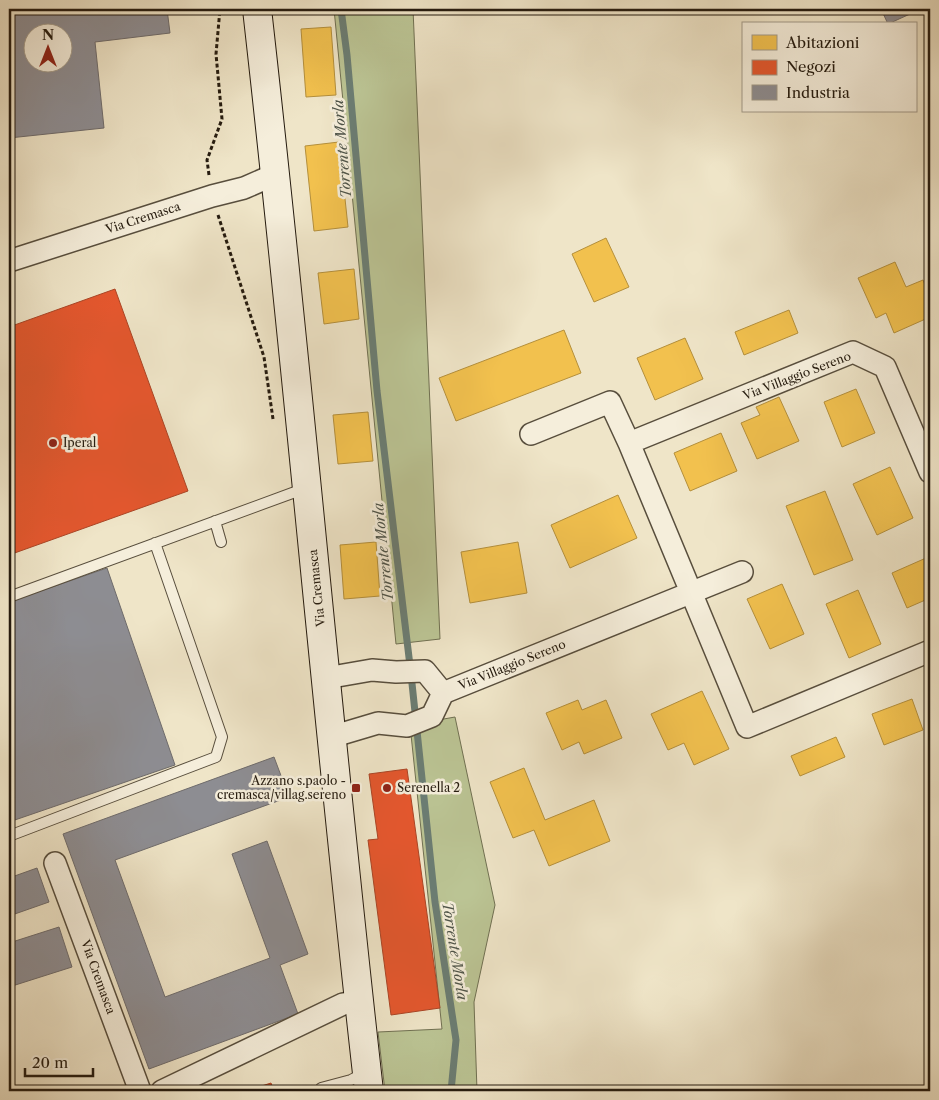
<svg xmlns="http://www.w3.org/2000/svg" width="939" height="1100" font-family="'Libre Caslon Text',serif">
  <rect width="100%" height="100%" fill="#efe5c8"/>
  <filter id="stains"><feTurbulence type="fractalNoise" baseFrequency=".004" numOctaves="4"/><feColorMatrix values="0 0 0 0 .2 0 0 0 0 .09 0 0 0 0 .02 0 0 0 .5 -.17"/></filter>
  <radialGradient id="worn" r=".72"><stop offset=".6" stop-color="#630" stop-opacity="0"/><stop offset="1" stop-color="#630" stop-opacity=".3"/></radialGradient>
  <!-- green -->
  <path fill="#bbc494" stroke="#707052" d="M 334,9 L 413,9 L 440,639 L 396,644 Z
    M 455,717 L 495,905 L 474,1002 L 477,1091 L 385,1091 L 378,1032 L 442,1029 L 410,725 Z"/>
  <!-- homes -->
  <path fill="#f2c14e" stroke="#b48f3b" d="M 331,27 L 336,95 L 306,97 L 301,29 Z
    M 339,142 L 348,227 L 314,231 L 305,146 Z
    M 606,238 L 629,287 L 594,302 L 572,254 Z
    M 895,262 L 906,287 L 923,280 L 930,297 L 930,317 L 894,333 L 886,313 L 876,318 L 858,278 Z
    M 354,269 L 359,319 L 324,324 L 318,273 Z
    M 789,310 L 798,333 L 744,355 L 735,332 Z
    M 564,330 L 581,373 L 456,421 L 439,378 Z
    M 685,338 L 703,379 L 655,400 L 637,358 Z
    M 856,389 L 875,433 L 842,447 L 824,402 Z
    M 779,397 L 799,441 L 757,459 L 741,423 L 760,415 L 756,407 Z
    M 368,412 L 373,461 L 338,464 L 333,415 Z
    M 721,433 L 737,471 L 690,491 L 674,453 Z
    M 890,467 L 913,518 L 877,535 L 853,484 Z
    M 825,491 L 853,560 L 814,575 L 786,506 Z
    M 618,495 L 637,538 L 570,568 L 551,525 Z
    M 376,542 L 380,596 L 344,599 L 340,545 Z
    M 518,542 L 527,593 L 470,603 L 461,552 Z
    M 926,558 L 930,567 L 930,598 L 907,608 L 892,573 Z
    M 782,584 L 804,634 L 770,649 L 747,599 Z
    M 858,590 L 881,644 L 849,658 L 826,604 Z
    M 702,691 L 729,749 L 694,765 L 684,743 L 668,750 L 651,714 Z
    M 912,699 L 923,730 L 884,745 L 872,714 Z
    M 578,700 L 582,710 L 606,700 L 622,738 L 584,754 L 579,742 L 562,750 L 546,713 Z
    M 836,737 L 845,757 L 800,776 L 791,756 Z
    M 524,768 L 545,820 L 594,800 L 610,841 L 549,866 L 534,830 L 513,838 L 490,782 Z"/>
  <!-- shops -->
  <path fill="#e4572e" stroke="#ab4525" d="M 115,289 L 188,491 L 9,555 L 9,327 Z
    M 407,769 L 440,1008 L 391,1015 L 368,840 L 378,839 L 369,774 Z
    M 271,1083 L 274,1091 L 246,1091 Z"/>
  <!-- industry -->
  <path fill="#8d8d92" stroke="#6e6b6b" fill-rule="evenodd" d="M 9,9 L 167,9 L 170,33 L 95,42 L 104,128 L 9,138 ZM 32,32 L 62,32 L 62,62 L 32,62 Z
    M 881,9 L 921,9 L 888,24 Z
    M 107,568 L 175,765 L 9,822 L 9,602 Z
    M 274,757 L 289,797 L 115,860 L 165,997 L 270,958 L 232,854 L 267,841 L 308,954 L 280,965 L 298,1014 L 149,1069 L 63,834 Z
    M 37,868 L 49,902 L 9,916 L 9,878 Z
    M 59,927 L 72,967 L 9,987 L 9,943 Z"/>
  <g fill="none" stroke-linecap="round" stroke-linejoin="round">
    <!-- stream -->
    <path stroke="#6b7d73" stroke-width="7" d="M 341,9 L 347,55 L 377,391 L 411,674 L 435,902 L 456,1040 L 451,1091"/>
    <defs>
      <path id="service" d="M 215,521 L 221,542
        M 9,597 L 306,488
        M 9,836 L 216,757 L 222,737 L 155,543
        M 320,1091 L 321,1088 L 351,1080 L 366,1072"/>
      <path id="minor" d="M 9,261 L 212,196 L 244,188 L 276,174
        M 531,434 L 610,402 L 629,443 L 747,727 L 930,651
        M 629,443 L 853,352 L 885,367 L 930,472
        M 326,678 L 372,670 L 396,672 L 425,671 L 443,693 L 432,716 L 407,726 L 378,723 L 331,737
        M 443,693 L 742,572
        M 55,863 L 140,1091
        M 162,1091 L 343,1004 L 360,1001"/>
      <path id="secondary" d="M 257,9 C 298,369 328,731 369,1091"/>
    </defs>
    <!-- service casing -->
    <use href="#service" stroke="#584e3d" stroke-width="12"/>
    <!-- minor casing -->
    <use href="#minor" stroke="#584e3d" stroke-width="24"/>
    <!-- secondary casing -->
    <use href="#secondary" stroke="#251b0f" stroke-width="30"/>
    <!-- path -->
    <path stroke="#251b0f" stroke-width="3" stroke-dasharray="4 2.5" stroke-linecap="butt" d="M 209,175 L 207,160 L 222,119 L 216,54 L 220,9
      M 218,215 L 264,357 L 273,419"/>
    <!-- service -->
    <use href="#service" stroke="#f5eedb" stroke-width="10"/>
    <!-- minor -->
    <use href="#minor" stroke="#f5eedb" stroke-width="21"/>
    <!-- secondary -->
    <use href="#secondary" stroke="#f5eedb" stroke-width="28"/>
  </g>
  <!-- markers -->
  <g fill="#8f2418" stroke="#f5eedb" stroke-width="2">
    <circle cx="53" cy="443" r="5"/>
    <rect x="351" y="783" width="10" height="10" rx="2.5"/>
    <circle cx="387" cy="788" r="5"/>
  </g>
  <g text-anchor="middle" stroke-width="5" stroke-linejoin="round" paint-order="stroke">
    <!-- street labels -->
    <g font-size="12" fill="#251b0f" stroke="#f5eedb">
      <text transform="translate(143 218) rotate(-18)" y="4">Via Cremasca</text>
      <text transform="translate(797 376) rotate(-21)" y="4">Via Villaggio Sereno</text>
      <text transform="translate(317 588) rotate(-96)" y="4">Via Cremasca</text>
      <text transform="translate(512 665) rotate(-22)" y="4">Via Villaggio Sereno</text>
      <text transform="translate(98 977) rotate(70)" y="4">Via Cremasca</text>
    </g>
    <!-- poi labels -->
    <g font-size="12" fill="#251b0f" stroke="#f5eedb" text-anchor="start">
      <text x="63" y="447">Iperal</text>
      <text x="346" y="785" text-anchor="end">Azzano s.paolo -<tspan x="346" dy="14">cremasca/villag.sereno</tspan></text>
      <text x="397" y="792">Serenella 2</text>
    </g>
    <!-- water labels -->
    <g font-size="14" font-style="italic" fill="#4e5449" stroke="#f5eedb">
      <text transform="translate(342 149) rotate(-95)" y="5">Torrente Morla</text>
      <text transform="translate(383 552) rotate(-96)" y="5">Torrente Morla</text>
      <text transform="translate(455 951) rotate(81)" y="5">Torrente Morla</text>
    </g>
  </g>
  <!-- margin -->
  <rect width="939" height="1100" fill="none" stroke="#efe5c8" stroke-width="30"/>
  <rect x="10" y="10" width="919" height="1080" fill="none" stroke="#251b0f" stroke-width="2.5"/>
  <rect x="15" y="15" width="909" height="1070" fill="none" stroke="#251b0f"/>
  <!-- legend -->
  <rect x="742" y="22" width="175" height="90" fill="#f5eedb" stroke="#a29a89"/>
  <rect x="752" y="35" width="25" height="15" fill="#f2c14e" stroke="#a29a89"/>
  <text x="786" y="48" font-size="15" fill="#251b0f">Abitazioni</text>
  <rect x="752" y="60" width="25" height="15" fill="#e4572e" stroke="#a29a89"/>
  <text x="786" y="72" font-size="15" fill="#251b0f">Negozi</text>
  <rect x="752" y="85" width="25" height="15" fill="#8d8d92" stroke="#a29a89"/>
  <text x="786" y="98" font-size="15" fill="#251b0f">Industria</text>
  <!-- north arrow -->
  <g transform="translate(48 48)"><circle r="24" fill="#f5eedb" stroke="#a29a89"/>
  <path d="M0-4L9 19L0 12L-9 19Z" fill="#8f2418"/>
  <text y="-8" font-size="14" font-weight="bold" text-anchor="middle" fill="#251b0f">N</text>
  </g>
  <!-- scale -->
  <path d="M25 1068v8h68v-8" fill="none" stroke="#251b0f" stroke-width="2.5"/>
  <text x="32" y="1068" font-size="15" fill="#251b0f" stroke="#f5eedb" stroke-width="4" paint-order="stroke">20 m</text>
  <rect width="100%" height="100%" filter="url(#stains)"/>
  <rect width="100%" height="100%" fill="url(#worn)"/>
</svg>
